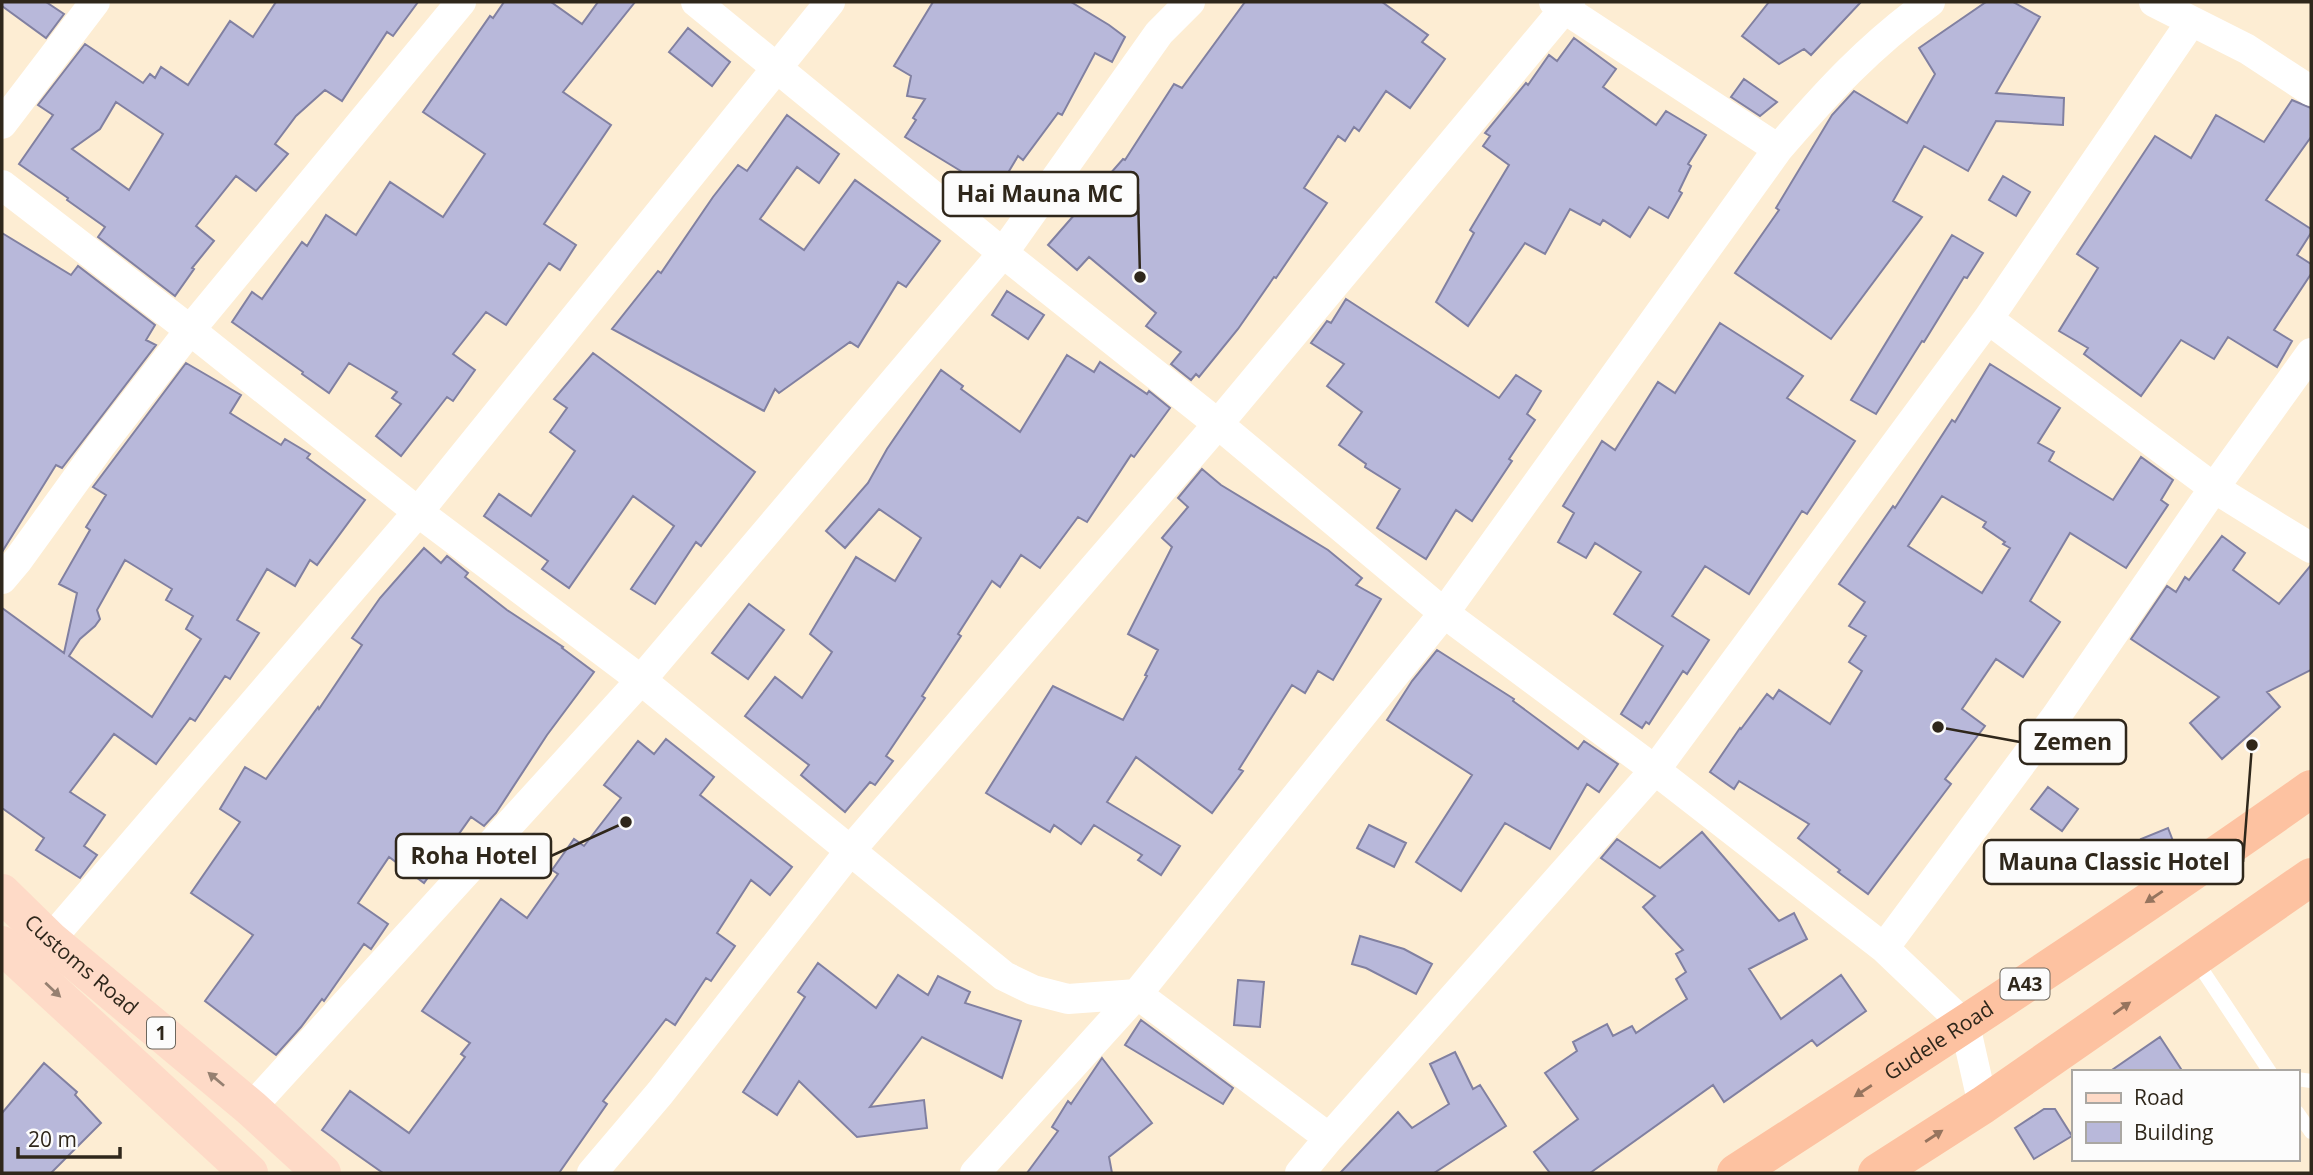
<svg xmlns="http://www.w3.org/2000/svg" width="2313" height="1175" font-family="'Open Sans',sans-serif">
  <rect width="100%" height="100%" fill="#fdedd3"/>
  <!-- building -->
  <path fill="#b8b8da" stroke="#8180a1" stroke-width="2" fill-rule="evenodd" d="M 2,2 L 46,2 L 64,14 L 46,38 L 2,6 Z
    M 276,2 L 418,2 L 393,36 L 387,32 L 342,101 L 325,90 L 296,116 L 275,144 L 288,154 L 256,191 L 236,176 L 196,226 L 214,241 L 192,268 L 194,269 L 175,296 L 98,237 L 105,227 L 67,200 L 68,198 L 19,164 L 53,115 L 38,105 L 85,44 L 143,83 L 150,74 L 155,78 L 161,67 L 188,85 L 230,21 L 253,37 ZM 116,102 L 163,134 L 129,190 L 72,149 L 100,129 Z
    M 504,2 L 551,2 L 582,24 L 598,2 L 635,2 L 563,92 L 611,125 L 544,224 L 576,245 L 560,270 L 549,263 L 506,325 L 486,312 L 453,354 L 475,370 L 453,401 L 447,397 L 401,456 L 376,436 L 401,404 L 392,398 L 397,392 L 349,363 L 329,393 L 302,374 L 303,372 L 232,322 L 252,292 L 262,299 L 302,242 L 307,246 L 326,215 L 356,235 L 390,182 L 443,217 L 485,154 L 423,112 L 490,16 L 493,18 Z
    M 933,2 L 1071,2 L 1109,25 L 1125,37 L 1112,62 L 1095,53 L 1062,115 L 1058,113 L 1023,160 L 1018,156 L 993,198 L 960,179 L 964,173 L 905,137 L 916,120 L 913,118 L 925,99 L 907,96 L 911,76 L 894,66 Z
    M 1245,2 L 1382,2 L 1428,35 L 1422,42 L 1445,59 L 1410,108 L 1386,91 L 1359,131 L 1354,127 L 1345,141 L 1338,136 L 1304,188 L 1327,203 L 1276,278 L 1274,277 L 1238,329 L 1199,377 L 1196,374 L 1191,380 L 1171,364 L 1181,352 L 1146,326 L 1156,313 L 1089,257 L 1077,270 L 1048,245 L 1123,159 L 1125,160 L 1174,84 L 1182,88 Z
    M 1769,2 L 1861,2 L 1811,55 L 1804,49 L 1779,64 L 1742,36 Z
    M 1986,2 L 2013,2 L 2040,17 L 1996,93 L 2064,98 L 2063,125 L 1996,121 L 1968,171 L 1924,146 L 1893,201 L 1922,217 L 1831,339 L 1735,273 L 1779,210 L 1776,208 L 1832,115 L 1854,91 L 1907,123 L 1935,74 L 1919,48 Z
    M 688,28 L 730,62 L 712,86 L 669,52 Z
    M 1574,38 L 1616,69 L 1603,87 L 1656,125 L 1666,111 L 1706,135 L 1688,164 L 1691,166 L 1679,191 L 1682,193 L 1668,218 L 1649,207 L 1630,237 L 1603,220 L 1600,225 L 1570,209 L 1545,254 L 1525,243 L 1468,326 L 1436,302 L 1474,233 L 1470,230 L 1509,165 L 1483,146 L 1490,136 L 1485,133 L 1526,83 L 1528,85 L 1549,55 L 1557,61 Z
    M 1744,79 L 1777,102 L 1760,116 L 1731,97 Z
    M 2292,100 L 2311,108 L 2311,137 L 2266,200 L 2311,229 L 2311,233 L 2297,255 L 2311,264 L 2311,274 L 2274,330 L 2292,341 L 2277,367 L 2228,337 L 2214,359 L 2181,340 L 2141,396 L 2084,354 L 2088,348 L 2059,331 L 2098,268 L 2077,254 L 2155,136 L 2191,158 L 2216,115 L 2264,142 Z
    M 787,115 L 839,154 L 819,183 L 797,167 L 760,219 L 804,250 L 855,180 L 940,241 L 906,287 L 898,282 L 858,347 L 850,342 L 779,393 L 775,389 L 764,411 L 612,329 L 658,271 L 661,273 L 713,197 L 738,165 L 747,171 Z
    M 2003,176 L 2030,192 L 2016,216 L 1989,200 Z
    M 2,233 L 71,275 L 78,266 L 155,325 L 146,340 L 156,345 L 62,468 L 56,465 L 2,552 Z
    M 1952,235 L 1983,253 L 1967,278 L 1964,277 L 1924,342 L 1922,341 L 1876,414 L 1851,400 Z
    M 1007,291 L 1044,315 L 1028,339 L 992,315 Z
    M 1346,299 L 1499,398 L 1516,375 L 1541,391 L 1527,414 L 1535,420 L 1509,459 L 1512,461 L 1472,521 L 1456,510 L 1426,559 L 1377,528 L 1400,489 L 1365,467 L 1366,464 L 1339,445 L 1362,412 L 1327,386 L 1344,364 L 1311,343 L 1327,321 L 1331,323 Z
    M 1720,323 L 1803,376 L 1787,398 L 1855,441 L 1807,514 L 1802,511 L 1749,594 L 1705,566 L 1672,616 L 1709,640 L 1687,674 L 1683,671 L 1649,724 L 1646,722 L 1642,728 L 1621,714 L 1663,646 L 1614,614 L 1641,572 L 1595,543 L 1586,558 L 1558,542 L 1574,513 L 1563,506 L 1602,441 L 1615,450 L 1658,382 L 1675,393 Z
    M 593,353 L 755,472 L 701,546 L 696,542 L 655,604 L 631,589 L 674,526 L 633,496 L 569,588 L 542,569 L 548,561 L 484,516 L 499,494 L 531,516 L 575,451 L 550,432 L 567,408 L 554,399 Z
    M 1067,355 L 1094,372 L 1100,362 L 1147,394 L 1149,391 L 1170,408 L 1134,457 L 1131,455 L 1087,522 L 1078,517 L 1040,568 L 1021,555 L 1000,587 L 992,581 L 958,634 L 961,636 L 922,696 L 925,698 L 886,756 L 893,761 L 875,785 L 870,782 L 845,812 L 801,775 L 809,765 L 745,716 L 775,677 L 802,698 L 832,652 L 810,634 L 856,557 L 895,581 L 921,538 L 879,509 L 845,548 L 826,531 L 868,483 L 887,449 L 941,370 L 963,386 L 961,389 L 1020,432 Z
    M 186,363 L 241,395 L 230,413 L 281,445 L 285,439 L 310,454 L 307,458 L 365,500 L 317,565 L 310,560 L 295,586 L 267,569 L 237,620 L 259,633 L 230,679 L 225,676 L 195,721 L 190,718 L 156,764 L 114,734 L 70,792 L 105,815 L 84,846 L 97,855 L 80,878 L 36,850 L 44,838 L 2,808 L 2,608 L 64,653 L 77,593 L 59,584 L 90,530 L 86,527 L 106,495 L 93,487 ZM 125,560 L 172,589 L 166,600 L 193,616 L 186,629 L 201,639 L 152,717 L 69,656 L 80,639 L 95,626 L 100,619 L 97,610 Z
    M 1990,364 L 2060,408 L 2038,443 L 2054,452 L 2049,461 L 2113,500 L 2141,457 L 2173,480 L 2161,500 L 2168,505 L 2126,568 L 2070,533 L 2030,601 L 2060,622 L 2023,677 L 1996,659 L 1962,709 L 1985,726 L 1945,779 L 1951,784 L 1868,894 L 1838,872 L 1840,870 L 1798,838 L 1809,824 L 1739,781 L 1734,789 L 1710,772 L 1740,728 L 1741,729 L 1767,694 L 1773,699 L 1779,690 L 1830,724 L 1862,671 L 1849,662 L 1866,636 L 1849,626 L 1865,602 L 1839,584 L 1893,506 L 1895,508 L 1952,420 L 1955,422 ZM 1942,496 L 1986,522 L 1983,527 L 2005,542 L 2003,544 L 2010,548 L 1982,593 L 1908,546 Z
    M 1202,469 L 1221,485 L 1328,550 L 1362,578 L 1356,585 L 1381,599 L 1333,680 L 1318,671 L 1305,693 L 1292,685 L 1239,769 L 1243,771 L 1212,813 L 1136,757 L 1107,802 L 1180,846 L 1161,875 L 1138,860 L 1142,855 L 1094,825 L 1081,844 L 1054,825 L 1050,832 L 986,793 L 1053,686 L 1123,720 L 1147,676 L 1145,675 L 1158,650 L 1128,634 L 1172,547 L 1162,538 L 1188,507 L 1178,498 Z
    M 2222,536 L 2245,553 L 2233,570 L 2279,604 L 2311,565 L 2311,670 L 2267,692 L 2280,707 L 2222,759 L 2190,723 L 2219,697 L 2131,639 L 2167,586 L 2176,592 L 2185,577 L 2189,580 Z
    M 424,548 L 441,563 L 447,556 L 468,573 L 465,577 L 507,610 L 563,647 L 562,648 L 594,672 L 547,735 L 496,813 L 484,826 L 471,817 L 424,883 L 389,857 L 358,903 L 388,924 L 371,949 L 364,944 L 324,1001 L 322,999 L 301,1027 L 276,1055 L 205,1001 L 253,935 L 191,893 L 240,822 L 220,809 L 245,767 L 266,779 L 318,707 L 319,709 L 362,645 L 352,638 L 380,598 Z
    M 749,604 L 784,630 L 748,679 L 712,653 Z
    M 1437,650 L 1514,699 L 1513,701 L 1578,749 L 1584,741 L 1618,764 L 1599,792 L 1587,784 L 1550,849 L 1505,823 L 1461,891 L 1416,862 L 1472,775 L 1387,720 L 1412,681 Z
    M 666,739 L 714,777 L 700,795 L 792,867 L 770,895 L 751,880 L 717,933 L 735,946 L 711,981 L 706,978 L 675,1025 L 666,1019 L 603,1101 L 607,1104 L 559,1173 L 383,1173 L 322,1130 L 350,1091 L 409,1133 L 465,1057 L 461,1054 L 470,1043 L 422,1011 L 501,899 L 527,918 L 558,874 L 552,870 L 574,839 L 584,846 L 621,798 L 604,785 L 638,741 L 654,754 Z
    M 2048,787 L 2078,809 L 2062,831 L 2031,809 Z
    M 1369,825 L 1406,843 L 1394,867 L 1357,848 Z
    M 2168,828 L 2178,854 L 2151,864 L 2141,839 Z
    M 1702,832 L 1779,921 L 1794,913 L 1807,939 L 1749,969 L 1781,1019 L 1841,975 L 1866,1011 L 1817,1046 L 1812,1040 L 1724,1102 L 1713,1085 L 1590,1173 L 1550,1173 L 1534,1152 L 1578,1119 L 1545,1073 L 1577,1051 L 1573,1042 L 1607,1024 L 1613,1036 L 1632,1026 L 1636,1033 L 1687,999 L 1676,979 L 1686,972 L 1676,954 L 1683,950 L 1643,907 L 1655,896 L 1601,858 L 1617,839 L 1660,868 Z
    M 1360,936 L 1404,949 L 1432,964 L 1416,994 L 1366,968 L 1352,964 Z
    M 818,963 L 876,1008 L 898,975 L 928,995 L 938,976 L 970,992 L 965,1003 L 1021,1021 L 1002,1078 L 922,1037 L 870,1107 L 924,1100 L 927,1128 L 857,1137 L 799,1081 L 777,1115 L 743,1092 L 805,997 L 798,992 Z
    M 1238,980 L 1264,982 L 1260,1027 L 1234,1025 Z
    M 1141,1020 L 1233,1088 L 1223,1104 L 1125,1045 Z
    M 2160,1037 L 2183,1072 L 2109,1072 Z
    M 1455,1052 L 1473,1089 L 1480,1085 L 1506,1126 L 1434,1173 L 1340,1173 L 1398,1112 L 1412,1128 L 1449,1104 L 1430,1064 Z
    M 1102,1058 L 1152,1123 L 1109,1157 L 1112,1173 L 1027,1173 L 1058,1131 L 1052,1127 L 1068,1101 L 1071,1104 Z
    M 44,1063 L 77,1092 L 75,1095 L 101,1123 L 51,1173 L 2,1173 L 2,1113 Z
    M 2044,1109 L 2055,1109 L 2072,1136 L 2034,1159 L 2015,1128 Z"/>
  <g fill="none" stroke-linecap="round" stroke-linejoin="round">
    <!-- lane -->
    <path stroke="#fff" stroke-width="14" d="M 2195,959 L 2270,1072
      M 2297,1079 L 2311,1081
      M 2297,1112 L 2311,1132"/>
    <!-- street -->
    <path stroke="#fff" stroke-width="30" d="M 696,2 L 1003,253 L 1218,424 L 1444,613 L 1655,770 L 1884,948 L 1965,1025 L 1983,1105
      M 1554,2 L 1778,149
      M 2154,2 L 2247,49 L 2311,91
      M 2,124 L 95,2
      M 2,185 L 190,330 L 418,512 L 641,680 L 1004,976 L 1033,990 L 1068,999 L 1137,994 L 1329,1138
      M 1988,319 L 2214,488 L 2311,548
      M 2,579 L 18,560 L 101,445 L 190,330 L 461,2
      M 50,940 L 418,512 L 830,2
      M 1884,948 L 2055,718 L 2214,488 L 2311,353
      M 251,1108 L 641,680 L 1003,253 L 1159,33 L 1190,2
      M 592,1173 L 660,1093 L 849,852 L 1218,424 L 1570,2
      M 975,1173 L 1137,994 L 1444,613 L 1778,149 C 1827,92 1869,46 1930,2
      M 1300,1173 L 1329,1138 L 1655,770 L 1988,319 L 2191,22"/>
    <!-- primary -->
    <g stroke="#fedac7" stroke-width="38">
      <path id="s1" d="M 2,893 L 50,940 L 251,1108 L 322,1173"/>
      <path d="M 2,945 L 249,1173"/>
    </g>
    <!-- highway -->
    <g stroke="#fdc2a1" stroke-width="38">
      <path id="s2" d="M 1736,1173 C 1929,1048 2123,922 2311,789"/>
      <path d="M 1877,1173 L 1983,1105 L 2311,877"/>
    </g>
  </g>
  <!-- one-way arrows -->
  <defs><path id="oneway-solid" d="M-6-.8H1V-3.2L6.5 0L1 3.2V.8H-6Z" transform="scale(1.75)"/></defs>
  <g fill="#96745e">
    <use href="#oneway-solid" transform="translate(2154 897) rotate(146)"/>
    <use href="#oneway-solid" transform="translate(2122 1008) rotate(-35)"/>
    <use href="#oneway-solid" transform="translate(1863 1091) rotate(147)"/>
    <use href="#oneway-solid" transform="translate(1934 1136) rotate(-33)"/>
  </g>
  <g fill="#968071">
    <use href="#oneway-solid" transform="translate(53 990) rotate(43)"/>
    <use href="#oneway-solid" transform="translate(216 1079) rotate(-140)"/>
  </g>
  <g text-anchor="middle" stroke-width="5" stroke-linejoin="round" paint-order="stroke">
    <!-- shield labels -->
    <g fill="#fcfcfc" stroke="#6c675e" stroke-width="2">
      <rect x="2000.5" y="968.5" width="49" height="31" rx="5"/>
      <rect x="147" y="1017.5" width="28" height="31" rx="5"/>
    </g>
    <g font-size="19" font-weight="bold" fill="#2f271b">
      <text x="2025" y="991">A43</text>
      <text x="161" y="1040">1</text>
    </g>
    <!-- street labels -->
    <g font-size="21" fill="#2f271b" stroke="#fcfcfc">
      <text dy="7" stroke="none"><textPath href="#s1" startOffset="107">Customs Road</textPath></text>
      <text dy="7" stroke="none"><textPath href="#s2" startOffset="242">Gudele Road</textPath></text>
    </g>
  </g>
  <!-- callouts -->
  <path fill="none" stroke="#2f271b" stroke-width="2.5" d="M1140 277L1138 194M1938 727L2020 742M626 822L551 856M2252 745L2243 862"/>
  <g fill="#2f271b" stroke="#fcfcfc" stroke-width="2.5">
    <circle cx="1140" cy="277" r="7"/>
    <circle cx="1938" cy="727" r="7"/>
    <circle cx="626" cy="822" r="7"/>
    <circle cx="2252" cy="745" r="7"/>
  </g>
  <g fill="#fcfcfc" stroke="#2f271b" stroke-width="2.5">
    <rect x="943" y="172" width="195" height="44" rx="7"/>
    <rect x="2020" y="720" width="106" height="44" rx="7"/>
    <rect x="396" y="834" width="155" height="44" rx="7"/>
    <rect x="1984" y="840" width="259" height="44" rx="7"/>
  </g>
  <g font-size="23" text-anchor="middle" font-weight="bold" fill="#2f271b">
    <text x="1040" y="202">Hai Mauna MC</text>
    <text x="2073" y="750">Zemen</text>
    <text x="474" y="864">Roha Hotel</text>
    <text x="2114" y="870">Mauna Classic Hotel</text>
  </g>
  <!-- border -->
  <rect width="2313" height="1175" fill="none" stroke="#2f271b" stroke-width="7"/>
  <!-- legend -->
  <rect x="2072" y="1070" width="228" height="91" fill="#fcfcfc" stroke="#aaa7a2" stroke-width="2"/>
  <rect x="2086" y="1093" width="35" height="10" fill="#fedac7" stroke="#aaa7a2" stroke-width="2"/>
  <text x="2134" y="1105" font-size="21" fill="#2f271b">Road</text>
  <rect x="2086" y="1122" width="35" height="21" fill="#b8b8da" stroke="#aaa7a2" stroke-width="2"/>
  <text x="2134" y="1140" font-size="21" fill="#2f271b">Building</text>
  <!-- scale -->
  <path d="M18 1147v10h102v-10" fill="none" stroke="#2f271b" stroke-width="3.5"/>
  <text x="28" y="1147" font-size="21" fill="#2f271b" stroke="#fcfcfc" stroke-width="5" paint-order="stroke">20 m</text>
</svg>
